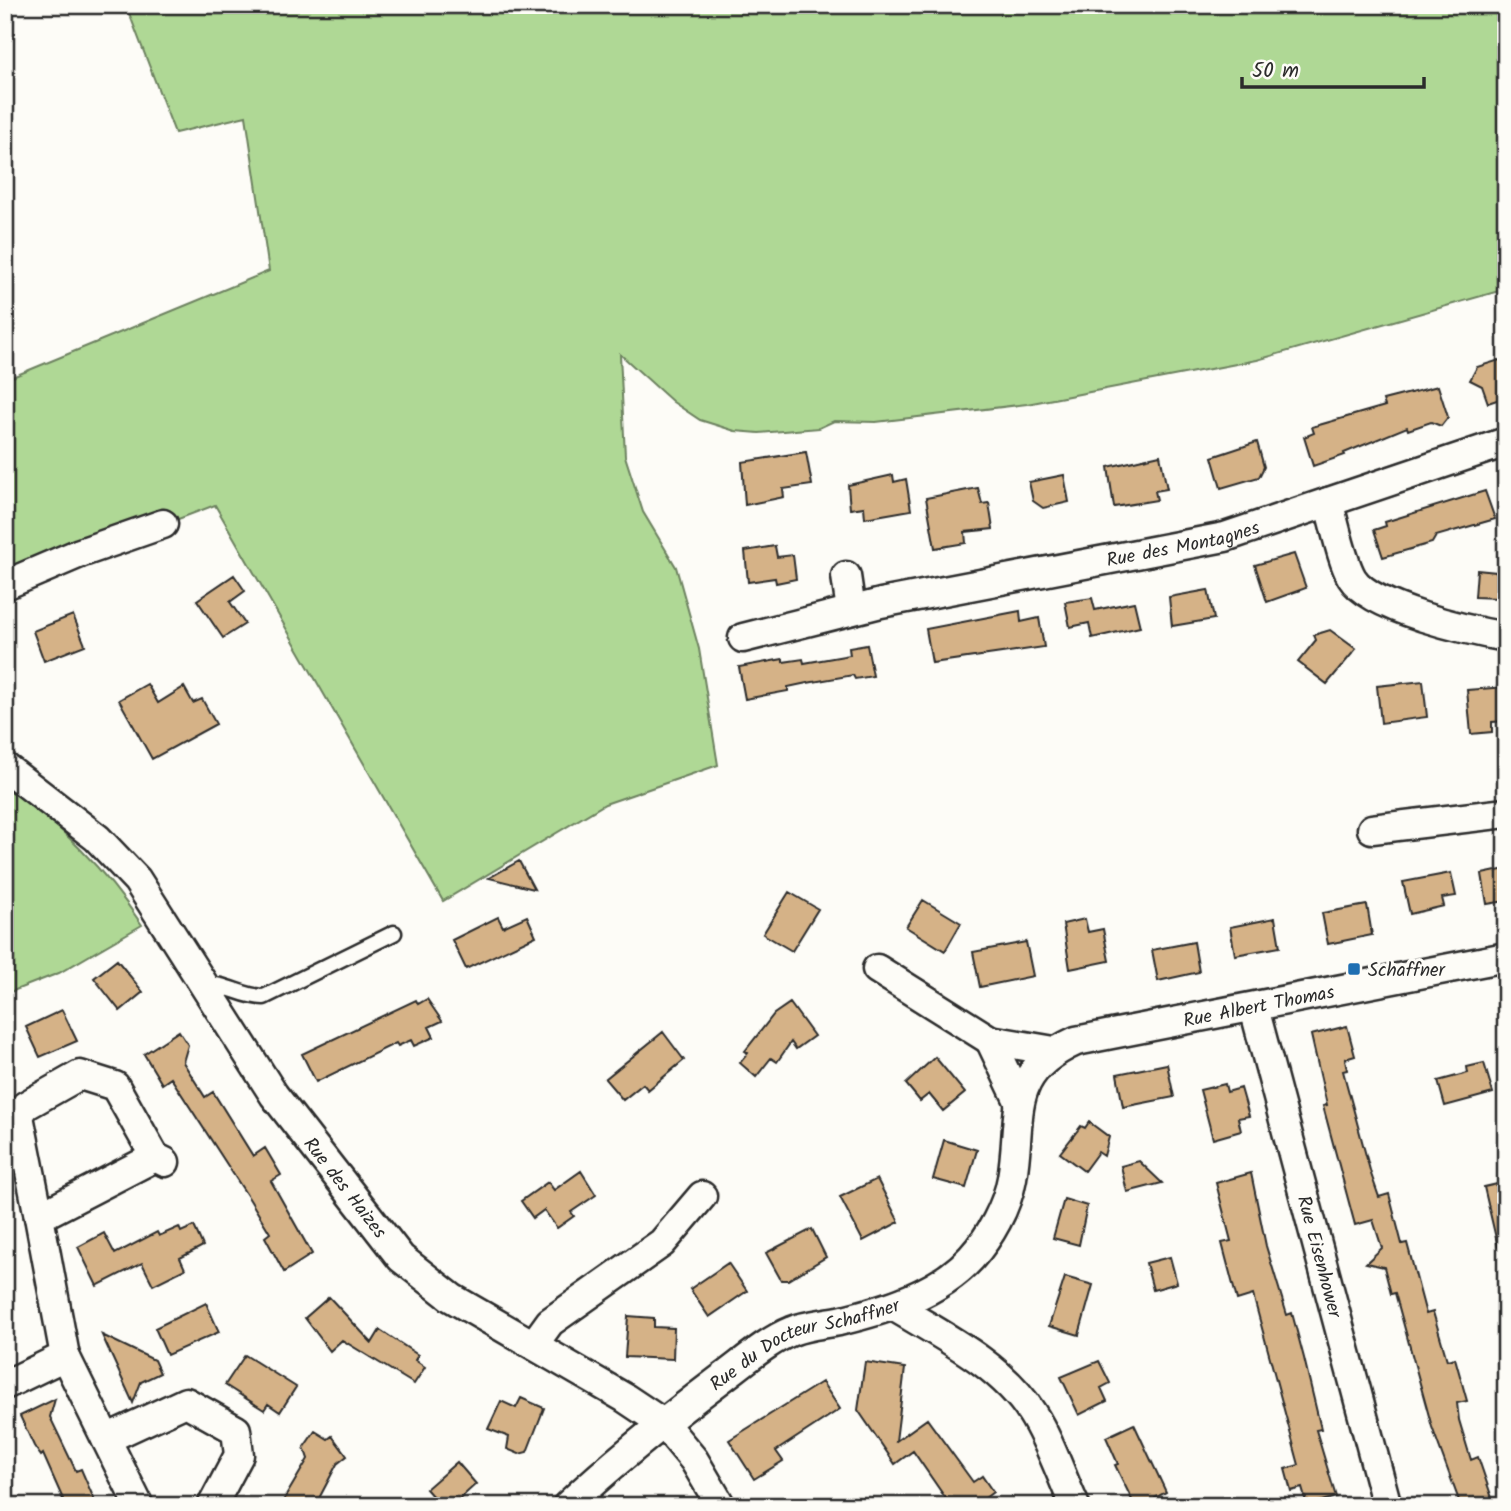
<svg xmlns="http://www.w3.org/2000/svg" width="1511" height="1511" font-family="Kalam,sans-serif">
  <rect width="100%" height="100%" fill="#fdfcf7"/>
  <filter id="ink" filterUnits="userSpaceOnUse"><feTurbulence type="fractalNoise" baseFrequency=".0143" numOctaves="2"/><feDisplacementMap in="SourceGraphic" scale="14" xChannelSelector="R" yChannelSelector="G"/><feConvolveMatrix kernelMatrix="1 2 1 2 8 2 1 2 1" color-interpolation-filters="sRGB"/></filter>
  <g filter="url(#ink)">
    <!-- green -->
    <path fill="#afd895" stroke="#6d8260" stroke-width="2" d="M 126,5 L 1506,5 L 1506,289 L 1257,360 L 1027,404 L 876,422 L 834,421 L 819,428 L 759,433 L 735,431 L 700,420 L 673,402 L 620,354 L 625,456 L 643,512 L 676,567 L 699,649 L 718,765 L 605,804 L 443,901 L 215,505 L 5,585 L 5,380 L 269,271 L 246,116 L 175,133 Z
      M 5,784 C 60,825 104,868 142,925 L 59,973 L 5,994 Z"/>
    <!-- building -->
    <path fill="#d5b287" stroke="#2b2b2b" stroke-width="2" d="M 1506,358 L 1506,397 L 1488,403 L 1482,386 L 1470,380 L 1477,367 Z
      M 1438,386 L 1448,417 L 1441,426 L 1431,422 L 1408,430 L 1407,427 L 1344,453 L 1345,455 L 1313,466 L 1304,437 L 1314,433 L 1312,427 L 1385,406 L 1383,400 Z
      M 1257,442 L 1264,467 L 1259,477 L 1221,488 L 1212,457 Z
      M 806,452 L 812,485 L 783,489 L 784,497 L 745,505 L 742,462 Z
      M 1160,455 L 1167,489 L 1155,491 L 1157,500 L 1114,507 L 1108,467 Z
      M 893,475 L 894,482 L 906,479 L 911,510 L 865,518 L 864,507 L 850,509 L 848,485 Z
      M 1064,475 L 1069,502 L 1043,508 L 1033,501 L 1029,482 Z
      M 978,488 L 982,504 L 989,503 L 993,529 L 965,532 L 966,543 L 935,548 L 926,498 Z
      M 1485,491 L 1495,519 L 1436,536 L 1432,543 L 1383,557 L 1374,530 L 1386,526 L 1385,522 Z
      M 775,546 L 777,557 L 793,555 L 796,579 L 776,583 L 775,578 L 748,582 L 745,551 Z
      M 1294,554 L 1306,588 L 1267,602 L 1255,565 Z
      M 1477,570 L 1506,573 L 1506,593 L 1498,592 L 1498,598 L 1475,597 Z
      M 234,575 L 245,591 L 230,602 L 245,624 L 223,638 L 197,600 Z
      M 1208,590 L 1214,619 L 1172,626 L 1169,597 Z
      M 1092,598 L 1095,610 L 1134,602 L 1140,627 L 1092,638 L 1089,623 L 1070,627 L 1065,602 Z
      M 1020,611 L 1021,622 L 1039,618 L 1044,647 L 932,663 L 926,629 Z
      M 73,615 L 85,645 L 44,661 L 33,631 Z
      M 1330,630 L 1356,649 L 1327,684 L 1298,662 L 1316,640 L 1314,635 Z
      M 867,645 L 873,676 L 855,679 L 853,675 L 807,683 L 788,687 L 788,691 L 745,699 L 739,667 L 783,659 L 783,662 L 803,659 L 804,663 L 850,655 L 849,648 Z
      M 1423,681 L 1427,717 L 1381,723 L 1377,686 Z
      M 147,684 L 158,703 L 184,687 L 193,703 L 202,699 L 216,724 L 152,759 L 119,700 Z
      M 1506,687 L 1506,721 L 1492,722 L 1492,732 L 1471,734 L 1467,690 Z
      M 519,861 L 534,889 L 489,878 Z
      M 1506,869 L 1506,901 L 1487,904 L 1482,874 Z
      M 1451,873 L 1456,896 L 1442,898 L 1444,906 L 1410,914 L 1403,882 Z
      M 789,892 L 818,909 L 792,951 L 763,934 Z
      M 923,900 L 961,923 L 945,951 L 906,927 Z
      M 1367,905 L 1372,935 L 1328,944 L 1322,913 Z
      M 527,916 L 536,936 L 466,969 L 452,940 L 498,917 L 503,927 Z
      M 1275,918 L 1280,947 L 1235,955 L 1230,927 Z
      M 1085,919 L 1088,932 L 1103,929 L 1109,961 L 1070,969 L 1063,924 Z
      M 1026,942 L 1033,976 L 980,987 L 973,952 Z
      M 1194,942 L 1199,972 L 1158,981 L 1152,950 Z
      M 117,960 L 143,992 L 120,1011 L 94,978 Z
      M 427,999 L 442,1021 L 429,1027 L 434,1037 L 414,1046 L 411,1040 L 398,1046 L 396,1043 L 316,1082 L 302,1054 L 416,1000 L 418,1004 Z
      M 790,1003 L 814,1036 L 796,1049 L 791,1042 L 777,1062 L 771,1058 L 756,1077 L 740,1063 L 748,1053 L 745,1051 L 774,1014 Z
      M 62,1010 L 77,1041 L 40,1057 L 26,1027 Z
      M 1347,1026 L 1355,1056 L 1345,1059 L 1347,1070 L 1343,1071 L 1371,1174 L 1379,1197 L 1389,1194 L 1402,1244 L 1407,1243 L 1426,1314 L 1433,1312 L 1447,1360 L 1455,1358 L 1467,1401 L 1457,1403 L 1459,1420 L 1471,1460 L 1478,1457 L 1493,1501 L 1479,1506 L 1461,1506 L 1432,1427 L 1395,1293 L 1391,1294 L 1384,1267 L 1366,1263 L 1382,1248 L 1373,1220 L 1355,1225 L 1323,1106 L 1327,1105 L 1311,1035 Z
      M 179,1031 L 188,1045 L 183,1062 L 205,1097 L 213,1092 L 253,1156 L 265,1148 L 281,1175 L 271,1181 L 312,1254 L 284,1272 L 265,1237 L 270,1233 L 250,1200 L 171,1078 L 162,1084 L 144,1054 Z
      M 663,1032 L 684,1060 L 648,1090 L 643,1084 L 623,1100 L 605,1079 Z
      M 935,1057 L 965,1093 L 943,1111 L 929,1094 L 920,1101 L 906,1084 Z
      M 1484,1063 L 1493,1093 L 1445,1106 L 1438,1081 L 1468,1073 L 1467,1067 Z
      M 1167,1064 L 1174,1097 L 1123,1107 L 1117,1074 Z
      M 1225,1084 L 1227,1092 L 1241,1088 L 1249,1116 L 1238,1118 L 1241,1131 L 1213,1139 L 1200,1090 Z
      M 1089,1122 L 1109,1137 L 1104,1156 L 1098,1152 L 1084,1171 L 1060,1153 L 1081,1126 L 1085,1128 Z
      M 944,1140 L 977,1150 L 966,1188 L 933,1179 Z
      M 1139,1161 L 1162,1183 L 1127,1192 L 1121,1166 Z
      M 581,1171 L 596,1195 L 571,1212 L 574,1216 L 557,1228 L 544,1210 L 533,1218 L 521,1201 L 548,1182 L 554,1190 Z
      M 1251,1173 L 1266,1246 L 1287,1315 L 1292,1313 L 1304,1358 L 1321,1429 L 1316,1430 L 1336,1497 L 1307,1505 L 1302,1488 L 1291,1491 L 1285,1469 L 1299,1465 L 1253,1295 L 1237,1300 L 1222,1243 L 1231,1241 L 1216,1183 Z
      M 877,1179 L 899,1222 L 863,1241 L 840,1197 Z
      M 1506,1182 L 1506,1246 L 1498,1247 L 1484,1187 Z
      M 1064,1199 L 1087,1206 L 1079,1245 L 1053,1238 Z
      M 194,1226 L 203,1246 L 180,1258 L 185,1269 L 153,1285 L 142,1263 L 97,1286 L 78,1247 L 104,1233 L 115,1254 L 157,1232 L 159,1236 L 179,1227 L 181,1232 Z
      M 812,1229 L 826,1257 L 788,1280 L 781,1280 L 766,1253 Z
      M 1170,1257 L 1177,1283 L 1153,1290 L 1146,1263 Z
      M 728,1263 L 747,1291 L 709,1317 L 690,1289 Z
      M 1065,1277 L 1093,1285 L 1079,1335 L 1049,1326 Z
      M 329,1297 L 372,1343 L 380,1330 L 418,1355 L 415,1360 L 425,1367 L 414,1384 L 342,1340 L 330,1351 L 305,1318 Z
      M 206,1303 L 219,1332 L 167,1355 L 155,1328 Z
      M 628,1316 L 654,1318 L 654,1327 L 674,1328 L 673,1359 L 625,1357 Z
      M 102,1335 L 154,1360 L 160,1373 L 141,1382 L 133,1403 Z
      M 245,1355 L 296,1387 L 280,1412 L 268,1404 L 264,1410 L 225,1385 Z
      M 1099,1361 L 1110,1383 L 1101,1388 L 1107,1401 L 1079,1415 L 1061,1377 Z
      M 865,1362 L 905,1368 L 896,1441 L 927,1419 L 973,1482 L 982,1476 L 993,1492 L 984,1499 L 989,1506 L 951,1506 L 913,1451 L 895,1464 L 858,1410 Z
      M 822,1382 L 840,1409 L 776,1451 L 783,1461 L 754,1479 L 729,1440 Z
      M 521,1398 L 544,1408 L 527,1452 L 519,1454 L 507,1449 L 509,1437 L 488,1429 L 501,1401 L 516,1408 Z
      M 55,1399 L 50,1417 L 76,1471 L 81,1469 L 97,1506 L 66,1506 L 43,1454 L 41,1456 L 34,1446 L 20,1416 Z
      M 1134,1424 L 1166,1492 L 1155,1498 L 1159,1506 L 1135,1506 L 1115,1465 L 1118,1464 L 1106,1437 Z
      M 315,1431 L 328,1439 L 332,1436 L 347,1456 L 337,1464 L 315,1506 L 280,1506 L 308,1459 L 304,1447 Z
      M 457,1462 L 476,1484 L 452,1506 L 441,1506 L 426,1489 Z"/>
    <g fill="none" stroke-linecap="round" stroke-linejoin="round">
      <defs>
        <path id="service" d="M 204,984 C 226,983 242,997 264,997 L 394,933"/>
        <g id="minor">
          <path d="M 1328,502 C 1335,524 1341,559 1352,578 C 1371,609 1471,631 1506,637"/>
          <path d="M 846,576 L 851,610"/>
          <path d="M 5,585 L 80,553 L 163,524"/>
          <path id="s1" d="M 743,638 L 881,603 L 1225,537 L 1506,442"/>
          <path id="s2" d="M 5,767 L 97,838 L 137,880 L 274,1095 L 401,1258 L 452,1298 L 625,1398 L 664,1424 L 694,1460 L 721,1506"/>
          <path d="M 1372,829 L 1506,813"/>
          <path d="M 877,969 L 990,1040 L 1054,1051"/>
          <path id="s3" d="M 1254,1008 L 1387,1506"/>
          <path d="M 990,1040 L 1019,1101"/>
          <path d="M 39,1217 L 19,1116 L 25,1106 L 80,1075 L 115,1086 L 155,1157"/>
          <path d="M 893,1306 C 941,1335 1002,1365 1032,1413 C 1050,1441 1061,1476 1075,1506"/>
          <path d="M 534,1344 L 550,1322 L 662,1243 L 702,1196"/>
          <path d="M 5,1385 L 65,1356"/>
          <path d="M 106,1439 L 186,1402 L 236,1430 L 239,1455 L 212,1506"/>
          <path d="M 139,1506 L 65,1356 L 39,1217 L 155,1157 L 165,1162"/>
          <path id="s4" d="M 567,1506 C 616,1460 669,1418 722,1378 C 744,1362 767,1341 792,1331 C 806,1325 824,1324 839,1321 C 885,1310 938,1294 971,1258 C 990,1237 1007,1207 1012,1178 C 1023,1114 1004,1074 1076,1041 L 1506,957"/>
        </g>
      </defs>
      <!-- service casing -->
      <use href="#service" stroke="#2b2b2b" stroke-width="19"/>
      <!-- minor casing -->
      <use href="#minor" stroke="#2b2b2b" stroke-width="33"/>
      <!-- service -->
      <use href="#service" stroke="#fdfcf7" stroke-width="14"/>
      <!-- minor -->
      <use href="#minor" stroke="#fdfcf7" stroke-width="28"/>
    </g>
  </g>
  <!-- markers -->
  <rect fill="#1f6fb2" stroke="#fdfcf7" stroke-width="2.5" x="1347" y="962" width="14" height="14" rx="3.5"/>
  <g text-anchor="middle" stroke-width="6" stroke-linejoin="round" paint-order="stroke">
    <!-- street labels -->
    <g font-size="19" fill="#2b2b2b" stroke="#fdfcf7">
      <text dy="7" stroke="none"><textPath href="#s1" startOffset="450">Rue des Montagnes</textPath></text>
      <text dy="7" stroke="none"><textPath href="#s4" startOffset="922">Rue Albert Thomas</textPath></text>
      <text dy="7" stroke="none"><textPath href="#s2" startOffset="546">Rue des Haizes</textPath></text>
      <text dy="7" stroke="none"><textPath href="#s3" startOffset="257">Rue Eisenhower</textPath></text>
      <text dy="7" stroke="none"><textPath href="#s4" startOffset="292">Rue du Docteur Schaffner</textPath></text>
    </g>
    <!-- poi labels -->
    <g font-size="19" fill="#2b2b2b" stroke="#fdfcf7" text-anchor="start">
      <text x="1368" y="976">Schaffner</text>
    </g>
  </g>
  <!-- margin -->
  <rect width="1511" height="1511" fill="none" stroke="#fdfcf7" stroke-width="28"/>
  <rect x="14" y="14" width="1483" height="1483" fill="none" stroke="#2b2b2b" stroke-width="2.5" filter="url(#ink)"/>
  <!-- scale -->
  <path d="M1242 77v10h182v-10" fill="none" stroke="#2b2b2b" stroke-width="3.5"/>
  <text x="1252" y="77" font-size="21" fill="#2b2b2b" stroke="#fdfcf7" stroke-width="5" paint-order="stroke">50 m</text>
</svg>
